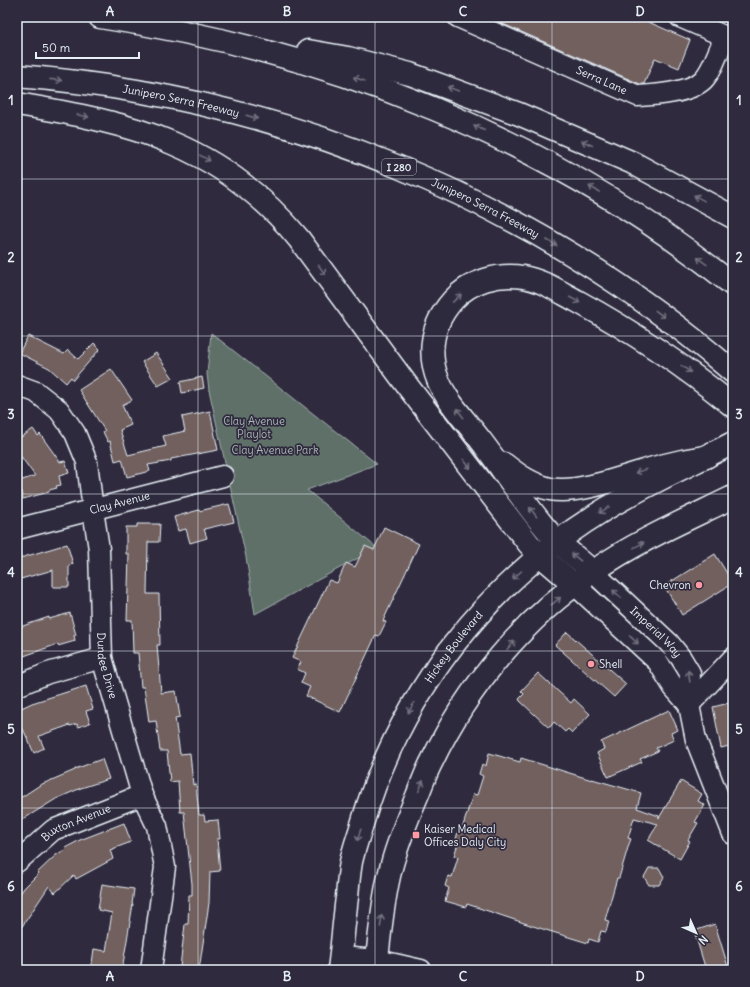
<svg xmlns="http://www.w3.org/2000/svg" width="750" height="987" font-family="Delius,sans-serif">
  <rect width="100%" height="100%" fill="#2f2a3d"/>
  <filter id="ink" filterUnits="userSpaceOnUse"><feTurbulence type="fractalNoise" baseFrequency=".025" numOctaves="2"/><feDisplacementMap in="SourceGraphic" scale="8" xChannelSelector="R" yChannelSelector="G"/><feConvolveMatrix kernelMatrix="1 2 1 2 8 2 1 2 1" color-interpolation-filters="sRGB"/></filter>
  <g filter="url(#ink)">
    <!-- green -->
    <path fill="#5e6f67" stroke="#a3b0b0" d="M 211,333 L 377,464 L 307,490 L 377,548 L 255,614 L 246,557 L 209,390 L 207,374 Z"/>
    <!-- building -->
    <path fill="#72605f" stroke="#e8f1f8" d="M 487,17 L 637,17 L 690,40 L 679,68 L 655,58 L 644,84 L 640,84 Z
      M 28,336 L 64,354 L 68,350 L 78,359 L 94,343 L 100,349 L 73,380 L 71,377 L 66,383 L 49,368 L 19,353 Z
      M 156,353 L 173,378 L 158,386 L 142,362 Z
      M 111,369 L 132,400 L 122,405 L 131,425 L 120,430 L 128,455 L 166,446 L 163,436 L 185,431 L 182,417 L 210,411 L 218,450 L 171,459 L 171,461 L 148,465 L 150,471 L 127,477 L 122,459 L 115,461 L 110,441 L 108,442 L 103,432 L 105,431 L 79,390 Z
      M 202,377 L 204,388 L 182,393 L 180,382 Z
      M 33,429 L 38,436 L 40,434 L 60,462 L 65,461 L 69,473 L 59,476 L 61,485 L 56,486 L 57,488 L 49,490 L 49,492 L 23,499 L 19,481 L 35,476 L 17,451 L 17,440 Z
      M 229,504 L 234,522 L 204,529 L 207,538 L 190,543 L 186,529 L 178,531 L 174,517 L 199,510 L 199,511 Z
      M 137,524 L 160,524 L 159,542 L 148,542 L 147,594 L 159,594 L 160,645 L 157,645 L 161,693 L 176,691 L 180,717 L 175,718 L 180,754 L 190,753 L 193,785 L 196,784 L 199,815 L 204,815 L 205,821 L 218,820 L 220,839 L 217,839 L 220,871 L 210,872 L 209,903 L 199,970 L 180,967 L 185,924 L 188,924 L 189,895 L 192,895 L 192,884 L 184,812 L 180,812 L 178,781 L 170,782 L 167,751 L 160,751 L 156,721 L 149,722 L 144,687 L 141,687 L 138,653 L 133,653 L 132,620 L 127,620 L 129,554 L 126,554 L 126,527 L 137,527 Z
      M 384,527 L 419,544 L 383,621 L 386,622 L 379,636 L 376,635 L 340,712 L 306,696 L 310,687 L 301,683 L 305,673 L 297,669 L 301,662 L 292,658 L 329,580 L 337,583 L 346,563 L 355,567 L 365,546 L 374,550 Z
      M 67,544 L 73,564 L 69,565 L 69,587 L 53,587 L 53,570 L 17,580 L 17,559 Z
      M 715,554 L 733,583 L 682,615 L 664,586 Z
      M 70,613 L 76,635 L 74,635 L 75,641 L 58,646 L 58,644 L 21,657 L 17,646 L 17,628 L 49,617 L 49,619 Z
      M 567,632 L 626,684 L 614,697 L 555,645 Z
      M 538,673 L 571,703 L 574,699 L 590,714 L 572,733 L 568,729 L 565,732 L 554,722 L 550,727 L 548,727 L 520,701 L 519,699 L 524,694 L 521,691 Z
      M 86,686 L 93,709 L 86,711 L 90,723 L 78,727 L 77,724 L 70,726 L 70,725 L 39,736 L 44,748 L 34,753 L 23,729 L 17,732 L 17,710 L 32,703 Z
      M 733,702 L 733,745 L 721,748 L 713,707 Z
      M 669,710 L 678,730 L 671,733 L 674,740 L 656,748 L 658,751 L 640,759 L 642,762 L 608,777 L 597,753 L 604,749 L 601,742 Z
      M 489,753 L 520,762 L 521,758 L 592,780 L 592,779 L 641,793 L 637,808 L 659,816 L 659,818 L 681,781 L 702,794 L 698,801 L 705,805 L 695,822 L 698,823 L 688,840 L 690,841 L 680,859 L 648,840 L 658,824 L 634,818 L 628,838 L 631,839 L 629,844 L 619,878 L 617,878 L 605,920 L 609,921 L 606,932 L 601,931 L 598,942 L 589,939 L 588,943 L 533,926 L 467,904 L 466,907 L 445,901 L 449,888 L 445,886 L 448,876 L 452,877 L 458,857 L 454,856 L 459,840 L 456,839 L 459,828 L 462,829 L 473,794 L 477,795 L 483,776 L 479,774 L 482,764 L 486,766 Z
      M 102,759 L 109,779 L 81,788 L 56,799 L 17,823 L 17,800 L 40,785 L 75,770 L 75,769 Z
      M 124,823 L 131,842 L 110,850 L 113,859 L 76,879 L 74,875 L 55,893 L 49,886 L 17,934 L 17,898 L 24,888 L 38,874 L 37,873 L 56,855 L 66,849 L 65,848 L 80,840 Z
      M 649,868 L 659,868 L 664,877 L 659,885 L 649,885 L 644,877 Z
      M 102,884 L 134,889 L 132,904 L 133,904 L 122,970 L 91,970 L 94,949 L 106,951 L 112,913 L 98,910 Z
      M 715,924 L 729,970 L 706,970 L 694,931 Z"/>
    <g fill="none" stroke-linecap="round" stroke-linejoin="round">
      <defs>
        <g id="minor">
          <path id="s1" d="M 458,17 L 638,96 C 656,95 689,93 703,80 C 713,70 719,49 725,36"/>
          <path d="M 680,17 L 733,40"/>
          <path id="s2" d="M 17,385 L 36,392 L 59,410 L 75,433 L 87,462 L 93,510 L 99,549 L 102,658 L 142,795 L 157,826 L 165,867 L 151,970"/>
          <path id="s3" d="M 17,529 L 223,476"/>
          <path id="s4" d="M 593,572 L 669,643 L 681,658 L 690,673 L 689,705 L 696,740 L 733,834"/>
          <path d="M 575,585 L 658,662 L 674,688 L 689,705"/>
          <path d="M 17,686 L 48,673 L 102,658"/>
          <path d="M 689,705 L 733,658"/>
          <path id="s5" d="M 17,862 L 53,830 L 142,795"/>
          <path d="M 341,957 L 377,960 L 421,970"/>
        </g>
        <g id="major">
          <path id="s6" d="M 339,970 C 342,946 344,921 347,897 C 348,885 349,873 351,862 C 354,848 359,835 363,821 C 401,693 486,584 599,513 C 642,486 688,466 733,443"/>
          <path d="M 376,970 C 379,938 382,907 389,876 C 395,849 406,822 417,796 C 422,784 426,772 432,761 C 468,686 525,618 594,571 C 637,541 686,520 733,497"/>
        </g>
        <g id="highway">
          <path d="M 100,17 C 329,51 552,139 733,285"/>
          <path d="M 308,51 L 348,58 L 410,74 L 519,114 L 633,163 L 733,217"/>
          <path id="s7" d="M 17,76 C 279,96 534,200 733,372"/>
          <path d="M 17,104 C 133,123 221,144 299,239 L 409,388 L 529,544 L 541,556 L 575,585"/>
          <path d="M 504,464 C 518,475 532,485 550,489 C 579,495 631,474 661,466 C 676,462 691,459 706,457"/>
          <path d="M 593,572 C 578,558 560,546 547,530 C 523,502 504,471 482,442 C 465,419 440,396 434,367 C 429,342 436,319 453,300 C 470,281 498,273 523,277 C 542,280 560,292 577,301 C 632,331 684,366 733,406"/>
        </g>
      </defs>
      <!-- minor casing -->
      <use href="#minor" stroke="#e8f1f8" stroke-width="23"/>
      <!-- major casing -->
      <use href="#major" stroke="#e8f1f8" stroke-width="25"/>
      <!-- highway casing -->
      <use href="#highway" stroke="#e8f1f8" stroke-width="25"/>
      <!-- minor -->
      <use href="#minor" stroke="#2f2a3d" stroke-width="20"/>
      <!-- major -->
      <use href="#major" stroke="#2f2a3d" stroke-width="22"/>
      <!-- highway -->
      <use href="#highway" stroke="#2f2a3d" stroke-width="22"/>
    </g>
    <!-- one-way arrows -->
    <defs><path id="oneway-shaft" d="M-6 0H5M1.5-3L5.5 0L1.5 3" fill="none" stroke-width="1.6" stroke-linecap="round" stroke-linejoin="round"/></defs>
    <g stroke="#70707e">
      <use href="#oneway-shaft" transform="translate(359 79) rotate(-161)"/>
      <use href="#oneway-shaft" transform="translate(56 80) rotate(6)"/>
      <use href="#oneway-shaft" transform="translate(453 89) rotate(-160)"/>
      <use href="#oneway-shaft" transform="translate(83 116) rotate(12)"/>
      <use href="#oneway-shaft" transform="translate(252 117) rotate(16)"/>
      <use href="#oneway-shaft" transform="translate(479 128) rotate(-155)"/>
      <use href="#oneway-shaft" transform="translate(587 143) rotate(-156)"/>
      <use href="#oneway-shaft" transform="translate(205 158) rotate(29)"/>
      <use href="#oneway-shaft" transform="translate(594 189) rotate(-150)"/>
      <use href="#oneway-shaft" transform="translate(699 198) rotate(-151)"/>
      <use href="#oneway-shaft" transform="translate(552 243) rotate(30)"/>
      <use href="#oneway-shaft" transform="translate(702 261) rotate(-144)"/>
      <use href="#oneway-shaft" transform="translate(322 270) rotate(54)"/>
      <use href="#oneway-shaft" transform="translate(457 298) rotate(-43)"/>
      <use href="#oneway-shaft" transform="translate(575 300) rotate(28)"/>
      <use href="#oneway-shaft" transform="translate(660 314) rotate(37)"/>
      <use href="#oneway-shaft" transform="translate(686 369) rotate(36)"/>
      <use href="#oneway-shaft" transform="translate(460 413) rotate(-128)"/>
      <use href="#oneway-shaft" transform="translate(467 464) rotate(52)"/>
      <use href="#oneway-shaft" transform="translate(641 471) rotate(164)"/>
      <use href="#oneway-shaft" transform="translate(604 510) rotate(149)"/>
      <use href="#oneway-shaft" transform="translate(533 512) rotate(-127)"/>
      <use href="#oneway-shaft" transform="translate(639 545) rotate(-29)"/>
      <use href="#oneway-shaft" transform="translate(576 557) rotate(-140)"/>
      <use href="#oneway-shaft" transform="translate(517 575) rotate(138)"/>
      <use href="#oneway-shaft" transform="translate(617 594) rotate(-137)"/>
      <use href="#oneway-shaft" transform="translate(556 601) rotate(-39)"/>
      <use href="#oneway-shaft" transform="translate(634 640) rotate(43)"/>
      <use href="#oneway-shaft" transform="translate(511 645) rotate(-48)"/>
      <use href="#oneway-shaft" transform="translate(689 676) rotate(-98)"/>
      <use href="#oneway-shaft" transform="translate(411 708) rotate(120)"/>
      <use href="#oneway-shaft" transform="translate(421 786) rotate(-67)"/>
      <use href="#oneway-shaft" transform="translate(359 835) rotate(107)"/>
      <use href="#oneway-shaft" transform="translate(381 921) rotate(-84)"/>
    </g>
  </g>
  <!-- grid -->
  <path fill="none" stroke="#e8f1f8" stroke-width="1" stroke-opacity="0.55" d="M 198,17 L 198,970M 375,17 L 375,970M 552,17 L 552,970M 17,179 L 733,179M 17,336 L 733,336M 17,494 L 733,494M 17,651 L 733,651M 17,808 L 733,808"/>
  <!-- markers -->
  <g fill="#ff9aa2" stroke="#2f2a3d" stroke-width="1.5">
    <circle cx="699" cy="585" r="4"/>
    <circle cx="591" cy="664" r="4"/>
    <rect x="412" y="831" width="8" height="8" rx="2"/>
  </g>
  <g text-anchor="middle" stroke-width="3.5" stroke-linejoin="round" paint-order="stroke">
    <!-- shield labels -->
    <rect fill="#2f2a3d" stroke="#b0b5c0" stroke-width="1" x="382" y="159" width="34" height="16" rx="3"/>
    <g font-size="10" font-weight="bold" fill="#e8f1f8">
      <text x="399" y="171">I 280</text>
    </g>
    <!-- street labels -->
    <g font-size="11" fill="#e8f1f8" stroke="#2f2a3d">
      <text dy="4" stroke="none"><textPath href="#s1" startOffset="157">Serra Lane</textPath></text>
      <text dy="4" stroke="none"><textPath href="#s7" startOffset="166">Junipero Serra Freeway</textPath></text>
      <text dy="4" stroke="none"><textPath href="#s7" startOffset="490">Junipero Serra Freeway</textPath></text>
      <text dy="4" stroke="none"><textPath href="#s3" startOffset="106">Clay Avenue</textPath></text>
      <text dy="4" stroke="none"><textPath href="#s4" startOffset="87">Imperial Way</textPath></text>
      <text dy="4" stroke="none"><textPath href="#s6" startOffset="349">Hickey Boulevard</textPath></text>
      <text dy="4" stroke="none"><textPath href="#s2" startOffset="314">Dundee Drive</textPath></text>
      <text dy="4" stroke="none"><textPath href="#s5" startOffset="72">Buxton Avenue</textPath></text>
    </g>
    <!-- park labels -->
    <g font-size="11" fill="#aab6b7" stroke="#2f2a3d">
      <text x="254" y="425">Clay Avenue<tspan x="254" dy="13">Playlot</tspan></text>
      <text x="275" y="454">Clay Avenue Park</text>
    </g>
    <!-- poi labels -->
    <g font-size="11" fill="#e8f1f8" stroke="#2f2a3d" text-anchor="start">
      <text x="691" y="589" text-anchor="end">Chevron</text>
      <text x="599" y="668">Shell</text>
      <text x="424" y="833">Kaiser Medical<tspan x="424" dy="13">Offices Daly City</tspan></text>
    </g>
  </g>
  <!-- margin -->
  <rect width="750" height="987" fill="none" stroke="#2f2a3d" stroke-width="44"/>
  <!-- north arrow -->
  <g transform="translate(696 933) rotate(135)" stroke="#2f2a3d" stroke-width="3" paint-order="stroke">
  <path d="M0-3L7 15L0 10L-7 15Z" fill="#e8f1f8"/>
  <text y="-6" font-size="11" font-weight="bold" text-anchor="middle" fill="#e8f1f8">N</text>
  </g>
  <!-- scale -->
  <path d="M36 52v6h103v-6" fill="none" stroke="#e8f1f8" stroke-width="2"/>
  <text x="42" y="52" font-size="12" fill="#e8f1f8" stroke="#2f2a3d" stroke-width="3" paint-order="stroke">50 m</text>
  <rect x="22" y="22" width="706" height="943" fill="none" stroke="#e8f1f8" stroke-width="1.5"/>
  <g font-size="13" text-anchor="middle" font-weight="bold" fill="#e8f1f8">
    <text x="110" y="16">A</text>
    <text x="287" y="16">B</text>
    <text x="463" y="16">C</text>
    <text x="640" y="16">D</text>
    <text x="11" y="105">1</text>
    <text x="739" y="105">1</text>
    <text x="11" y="262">2</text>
    <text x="739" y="262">2</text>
    <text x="11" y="419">3</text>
    <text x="739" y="419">3</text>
    <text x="11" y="577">4</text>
    <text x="739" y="577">4</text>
    <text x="11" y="734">5</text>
    <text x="739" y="734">5</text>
    <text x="11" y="891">6</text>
    <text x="739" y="891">6</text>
    <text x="110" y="981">A</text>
    <text x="287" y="981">B</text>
    <text x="463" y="981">C</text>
    <text x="640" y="981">D</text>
  </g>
</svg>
